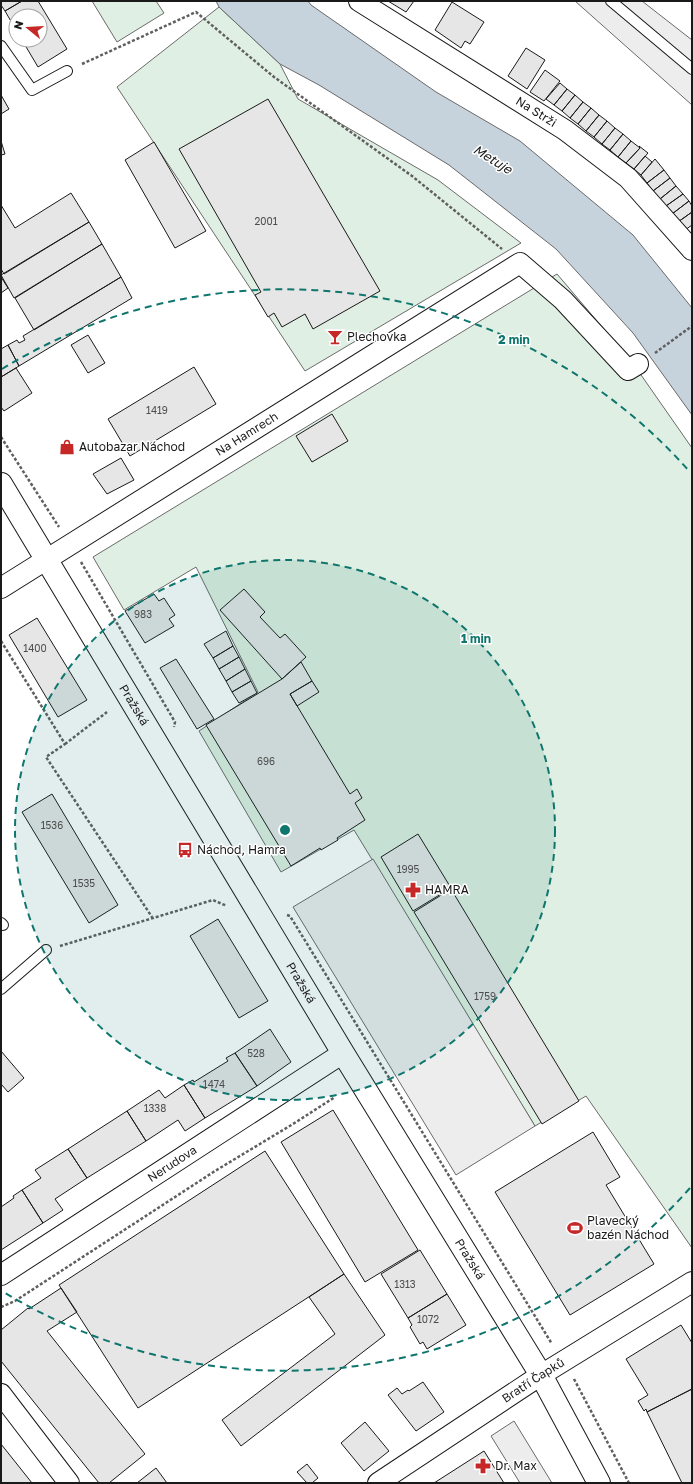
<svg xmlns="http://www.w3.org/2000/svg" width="693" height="1484" font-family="'Golos Text',sans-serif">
  <rect width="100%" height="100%" fill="#fff"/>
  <!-- green -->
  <path fill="#e0efe3" stroke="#6a6a6a" d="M 92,1 L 156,1 L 164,13 L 117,42 Z
    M 219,7 L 280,64 L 298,99 L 438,180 L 521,243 L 305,371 L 117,87 Z
    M 557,274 L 632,362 L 692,448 L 692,1248 L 586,1096 L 535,1126 L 354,830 L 281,872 L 199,731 L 258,692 L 196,567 L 124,610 L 93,557 Z"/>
  <!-- parking -->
  <path fill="#ededed" stroke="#6a6a6a" d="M 575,1 L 642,1 L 692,40 L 692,105 Z
    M 373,859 L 535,1126 L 456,1175 L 293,907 Z
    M 514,1421 L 552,1483 L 520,1483 L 491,1436 Z"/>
  <!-- water -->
  <path fill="#c6d2dc" stroke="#6a6a6a" d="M 216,1 L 308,1 L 311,5 L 436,92 L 520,141 L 633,235 L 692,308 L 692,415 L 633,333 L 556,249 L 449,165 L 319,85 L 280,64 L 219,7 Z"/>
  <!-- building -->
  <path fill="#e6e6e6" stroke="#1a1a1a" d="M 1,1 L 22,1 L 5,11 L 1,5 Z
    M 22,1 L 38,1 L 67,49 L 38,67 L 22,40 L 40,40 L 40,16 L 16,16 L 16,30 L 5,11 Z
    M 388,1 L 414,1 L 406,12 Z
    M 452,2 L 484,22 L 470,44 L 465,41 L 461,48 L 435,30 Z
    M 526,48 L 545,60 L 527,89 L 508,76 Z
    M 545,70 L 560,81 L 544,101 L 530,92 Z
    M 560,83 L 567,89 L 554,105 L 546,99 Z
    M 567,89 L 575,95 L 562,111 L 554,105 Z
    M 1,95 L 9,109 L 1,114 Z
    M 575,95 L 583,102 L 570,118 L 562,111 Z
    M 268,99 L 380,291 L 313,329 L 305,314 L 282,327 L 274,313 L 268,317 L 255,295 L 261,292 L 179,149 Z
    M 583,102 L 591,108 L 578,124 L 570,118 Z
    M 591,108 L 599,115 L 586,131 L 578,124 Z
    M 599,115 L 607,121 L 594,137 L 586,131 Z
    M 607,121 L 615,128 L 602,144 L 594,137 Z
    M 615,128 L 623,134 L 610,150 L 602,144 Z
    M 623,134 L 631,141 L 618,157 L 610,150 Z
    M 1,141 L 5,154 L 1,155 Z
    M 631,141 L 640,148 L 626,163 L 618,157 Z
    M 154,142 L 206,231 L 175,248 L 125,160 Z
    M 639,146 L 648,153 L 634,169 L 626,163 L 640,148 Z
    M 645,156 L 652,162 L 641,175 L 634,169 Z
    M 655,159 L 664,170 L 647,183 L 641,175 Z
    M 664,170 L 670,178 L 653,191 L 647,183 Z
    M 670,178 L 676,186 L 660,199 L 653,191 Z
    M 676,186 L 683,194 L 666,206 L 660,199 Z
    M 71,193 L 89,222 L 4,274 L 1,269 L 1,205 L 15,228 Z
    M 683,194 L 689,201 L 672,214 L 666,206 Z
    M 689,201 L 692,206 L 692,212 L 678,222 L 672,214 Z
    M 692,212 L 692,225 L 685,230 L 678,222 Z
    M 89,222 L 102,244 L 14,298 L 1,275 Z
    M 102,244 L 121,277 L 34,330 L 15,298 Z
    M 1,277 L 8,288 L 1,293 Z
    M 121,277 L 132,298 L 19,366 L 8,345 L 17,340 L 19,343 L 25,340 L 23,336 Z
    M 88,335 L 105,363 L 88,373 L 71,345 Z
    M 8,345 L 19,366 L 1,377 L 1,349 Z
    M 194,367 L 216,404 L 130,456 L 108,419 Z
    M 16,368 L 32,393 L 4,411 L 1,407 L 1,377 Z
    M 332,414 L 348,441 L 312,462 L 296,436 Z
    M 121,458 L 134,480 L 107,494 L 93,474 Z
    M 244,589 L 265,612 L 260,617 L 280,638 L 285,634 L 306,657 L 282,679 L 220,610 Z
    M 154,594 L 159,601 L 164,598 L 175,615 L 169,619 L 174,626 L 145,643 L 125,611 Z
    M 37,618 L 87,700 L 58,717 L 9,635 Z
    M 226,631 L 233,646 L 213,658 L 204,644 Z
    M 233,646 L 239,657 L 219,669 L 213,658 Z
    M 239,657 L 245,669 L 226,681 L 219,669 Z
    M 176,659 L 214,719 L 197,729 L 160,668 Z
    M 301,662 L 312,681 L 290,694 L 350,794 L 357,789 L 362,798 L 355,803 L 365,820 L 337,838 L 338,840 L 321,850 L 320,848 L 291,866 L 206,725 L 282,679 Z
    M 245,669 L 251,681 L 232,692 L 226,681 Z
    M 251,681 L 257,693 L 239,703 L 232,692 Z
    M 312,681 L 319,692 L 297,706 L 290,694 Z
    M 52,794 L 118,905 L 89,923 L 22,812 Z
    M 418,834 L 451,888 L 413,911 L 381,857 Z
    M 451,889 L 579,1101 L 542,1124 L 414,912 Z
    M 218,919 L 268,1001 L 239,1018 L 190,936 Z
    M 270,1029 L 291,1062 L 257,1086 L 235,1053 Z
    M 1,1051 L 24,1078 L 8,1092 L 1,1084 Z
    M 235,1053 L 257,1086 L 205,1118 L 184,1085 L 193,1080 L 194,1082 L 228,1061 L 226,1058 Z
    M 184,1085 L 205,1118 L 185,1131 L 178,1120 L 146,1141 L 127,1111 L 159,1090 L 165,1098 Z
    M 333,1110 L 418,1250 L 365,1282 L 281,1142 Z
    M 127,1111 L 146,1141 L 87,1178 L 68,1149 Z
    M 593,1132 L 620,1177 L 606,1185 L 654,1264 L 570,1315 L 495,1192 Z
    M 68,1149 L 87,1178 L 55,1199 L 63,1210 L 43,1223 L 22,1190 L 41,1178 L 35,1170 Z
    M 265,1151 L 344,1274 L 138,1408 L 59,1285 Z
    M 22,1190 L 43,1223 L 1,1250 L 1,1207 L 14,1198 L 13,1196 Z
    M 420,1250 L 447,1294 L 408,1318 L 381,1274 Z
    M 344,1274 L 385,1335 L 241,1446 L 222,1420 L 335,1334 L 309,1297 Z
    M 61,1288 L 77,1312 L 47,1331 L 145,1454 L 109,1483 L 99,1483 L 1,1361 L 1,1330 L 28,1308 L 29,1309 Z
    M 447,1294 L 466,1325 L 427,1349 L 423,1342 L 420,1344 L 410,1327 L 412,1325 L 408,1318 Z
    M 681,1325 L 692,1343 L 692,1389 L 647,1412 L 646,1409 L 644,1411 L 638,1401 L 648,1395 L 626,1359 Z
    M 423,1382 L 444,1412 L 416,1431 L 388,1395 L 397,1388 L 402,1394 L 408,1390 L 409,1391 Z
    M 692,1389 L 692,1483 L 682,1483 L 647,1412 Z
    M 365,1422 L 389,1451 L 364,1471 L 341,1443 Z
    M 1,1444 L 32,1483 L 1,1483 Z
    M 484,1451 L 504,1483 L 434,1483 Z
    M 307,1464 L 318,1478 L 312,1483 L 307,1483 L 297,1472 Z
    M 156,1468 L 167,1483 L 137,1483 Z"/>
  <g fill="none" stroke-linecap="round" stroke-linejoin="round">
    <defs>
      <path id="lane" d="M 611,1 L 692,69
        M 1,46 L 32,90 L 67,71
        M 1,923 L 3,925
        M 1,989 L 46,950"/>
      <g id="street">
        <path id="s1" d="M 359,1 L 565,130 L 628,178 L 692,250"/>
        <path id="s2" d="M 1,588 L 520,263 L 563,300 L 628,370 L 638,364"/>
        <path id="s3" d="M 1,1275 L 343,1053"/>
        <path d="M 1,1394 L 69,1483"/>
        <path id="s4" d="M 378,1483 L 541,1375 L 692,1282"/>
      </g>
      <g id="primary">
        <path id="s5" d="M 1,484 L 343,1053 L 541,1375 L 599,1483"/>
      </g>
    </defs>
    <!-- lane casing -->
    <use href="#lane" stroke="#1a1a1a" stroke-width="12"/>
    <!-- street casing -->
    <use href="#street" stroke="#1a1a1a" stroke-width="22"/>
    <!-- primary casing -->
    <use href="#primary" stroke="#1a1a1a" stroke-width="24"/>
    <!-- path -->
    <path stroke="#5f5f5f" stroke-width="2.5" stroke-dasharray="3 2" stroke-linecap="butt" d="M 82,64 L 196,12 L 274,77 L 412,176 L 502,249
      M 655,353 L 692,326
      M 1,437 L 59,527
      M 81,562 L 175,722 L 174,727
      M 1,641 L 65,744 L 46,757 L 152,917
      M 65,744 L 107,712
      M 287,915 L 290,916 L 552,1344
      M 60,946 L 213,900 L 227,906
      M 1,1307 L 15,1301 L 215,1171 L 293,1124 L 335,1097
      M 574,1379 L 629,1483"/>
    <!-- lane -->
    <use href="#lane" stroke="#fff" stroke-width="10"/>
    <!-- street -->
    <use href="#street" stroke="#fff" stroke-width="20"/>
    <!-- primary -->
    <use href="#primary" stroke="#fff" stroke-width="22"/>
  </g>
  <!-- distance rings -->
  <circle cx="285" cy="830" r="270" fill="#0f766e" fill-opacity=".12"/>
  <g fill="none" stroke="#0f766e" stroke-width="2" stroke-dasharray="7 5">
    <circle cx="285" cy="830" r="270"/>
    <path d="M690 1188A541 541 0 0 1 2 1291M2 369A541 541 0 0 1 690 472"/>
  </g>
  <!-- icons -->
  <defs>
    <symbol id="bar-bare" viewBox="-9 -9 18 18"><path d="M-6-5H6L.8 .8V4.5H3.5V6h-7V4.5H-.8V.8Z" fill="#c62828" stroke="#fff" stroke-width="2.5" paint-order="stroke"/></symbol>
    <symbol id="shop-bare" viewBox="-9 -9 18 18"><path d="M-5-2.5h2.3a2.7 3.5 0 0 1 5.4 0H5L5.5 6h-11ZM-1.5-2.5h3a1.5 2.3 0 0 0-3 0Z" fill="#c62828" stroke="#fff" stroke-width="2.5" paint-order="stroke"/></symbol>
    <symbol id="bus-bare" viewBox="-9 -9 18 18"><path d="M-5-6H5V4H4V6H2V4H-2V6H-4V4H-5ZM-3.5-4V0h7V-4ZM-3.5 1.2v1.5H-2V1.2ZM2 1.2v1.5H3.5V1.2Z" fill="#c62828" stroke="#fff" stroke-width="2.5" paint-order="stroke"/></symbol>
    <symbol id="pharmacy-bare" viewBox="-9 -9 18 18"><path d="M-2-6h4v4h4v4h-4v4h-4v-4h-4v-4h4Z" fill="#c62828" stroke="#fff" stroke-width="2.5" paint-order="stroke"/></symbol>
    <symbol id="stadium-bare" viewBox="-9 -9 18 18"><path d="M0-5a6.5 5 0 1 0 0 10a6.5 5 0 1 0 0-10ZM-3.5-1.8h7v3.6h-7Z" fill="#c62828" stroke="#fff" stroke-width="2.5" paint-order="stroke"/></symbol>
  </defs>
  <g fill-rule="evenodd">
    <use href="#bar-bare" x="324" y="326" width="22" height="22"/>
    <use href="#shop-bare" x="56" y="436" width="22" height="22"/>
    <use href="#bus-bare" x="174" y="839" width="22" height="22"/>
    <use href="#pharmacy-bare" x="402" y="879" width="22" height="22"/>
    <use href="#stadium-bare" x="564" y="1217" width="22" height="22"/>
    <use href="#pharmacy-bare" x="472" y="1455" width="22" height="22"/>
  </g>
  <g text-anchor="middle" stroke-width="3" stroke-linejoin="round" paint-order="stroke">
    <!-- number labels -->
    <g font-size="10" fill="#4d4d4d">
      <text x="266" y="225">2001</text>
      <text x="157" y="414">1419</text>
      <text x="143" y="618">983</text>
      <text x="35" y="652">1400</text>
      <text x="266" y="765">696</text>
      <text x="52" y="829">1536</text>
      <text x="408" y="873">1995</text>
      <text x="84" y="887">1535</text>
      <text x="485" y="1000">1759</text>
      <text x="256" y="1057">528</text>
      <text x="214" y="1088">1474</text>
      <text x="155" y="1112">1338</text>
      <text x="405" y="1288">1313</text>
      <text x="428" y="1323">1072</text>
    </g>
    <!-- street labels -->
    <g font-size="12" fill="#1a1a1a" stroke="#fff">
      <text dy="4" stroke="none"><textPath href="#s1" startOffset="209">Na Strži</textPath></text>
      <text dy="4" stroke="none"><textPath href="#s2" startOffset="290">Na Hamrech</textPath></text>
      <text dy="4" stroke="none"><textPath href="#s5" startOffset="258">Pražská</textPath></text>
      <text dy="4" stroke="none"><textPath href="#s5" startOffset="582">Pražská</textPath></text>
      <text dy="4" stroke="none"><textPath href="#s3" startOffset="204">Nerudova</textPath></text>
      <text dy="4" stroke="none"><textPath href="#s5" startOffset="906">Pražská</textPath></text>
      <text dy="4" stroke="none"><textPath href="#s4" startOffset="186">Bratří Čapků</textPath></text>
    </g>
    <!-- poi labels -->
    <g font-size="12" fill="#1a1a1a" stroke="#fff" text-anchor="start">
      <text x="347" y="341">Plechovka</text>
      <text x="79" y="451">Autobazar Náchod</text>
      <text x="197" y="854">Náchod, Hamra</text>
      <text x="425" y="894">HAMRA</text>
      <text x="587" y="1225">Plavecký<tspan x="587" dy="14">bazén Náchod</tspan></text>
      <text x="495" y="1470">Dr. Max</text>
    </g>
    <!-- water labels -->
    <g font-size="13" font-style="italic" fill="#1a1a1a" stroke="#fff">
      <text transform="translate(493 159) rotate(32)" y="5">Metuje</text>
    </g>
  </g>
  <circle cx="285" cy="830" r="6" fill="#0f766e" stroke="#fff" stroke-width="2"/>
  <g font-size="12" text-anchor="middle" font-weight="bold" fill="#0f766e" stroke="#fff" stroke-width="3" stroke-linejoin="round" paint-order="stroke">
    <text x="514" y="344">2 min</text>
    <text x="476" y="643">1 min</text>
  </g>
  <!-- border -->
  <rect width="693" height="1484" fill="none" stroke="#1a1a1a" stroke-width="4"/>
  <!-- north arrow -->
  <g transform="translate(28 28) rotate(288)"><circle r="19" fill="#ffffff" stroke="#a3a3a3"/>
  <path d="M0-3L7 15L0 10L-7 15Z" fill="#c62828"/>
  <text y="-6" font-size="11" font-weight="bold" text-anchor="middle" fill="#1a1a1a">N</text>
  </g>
</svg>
